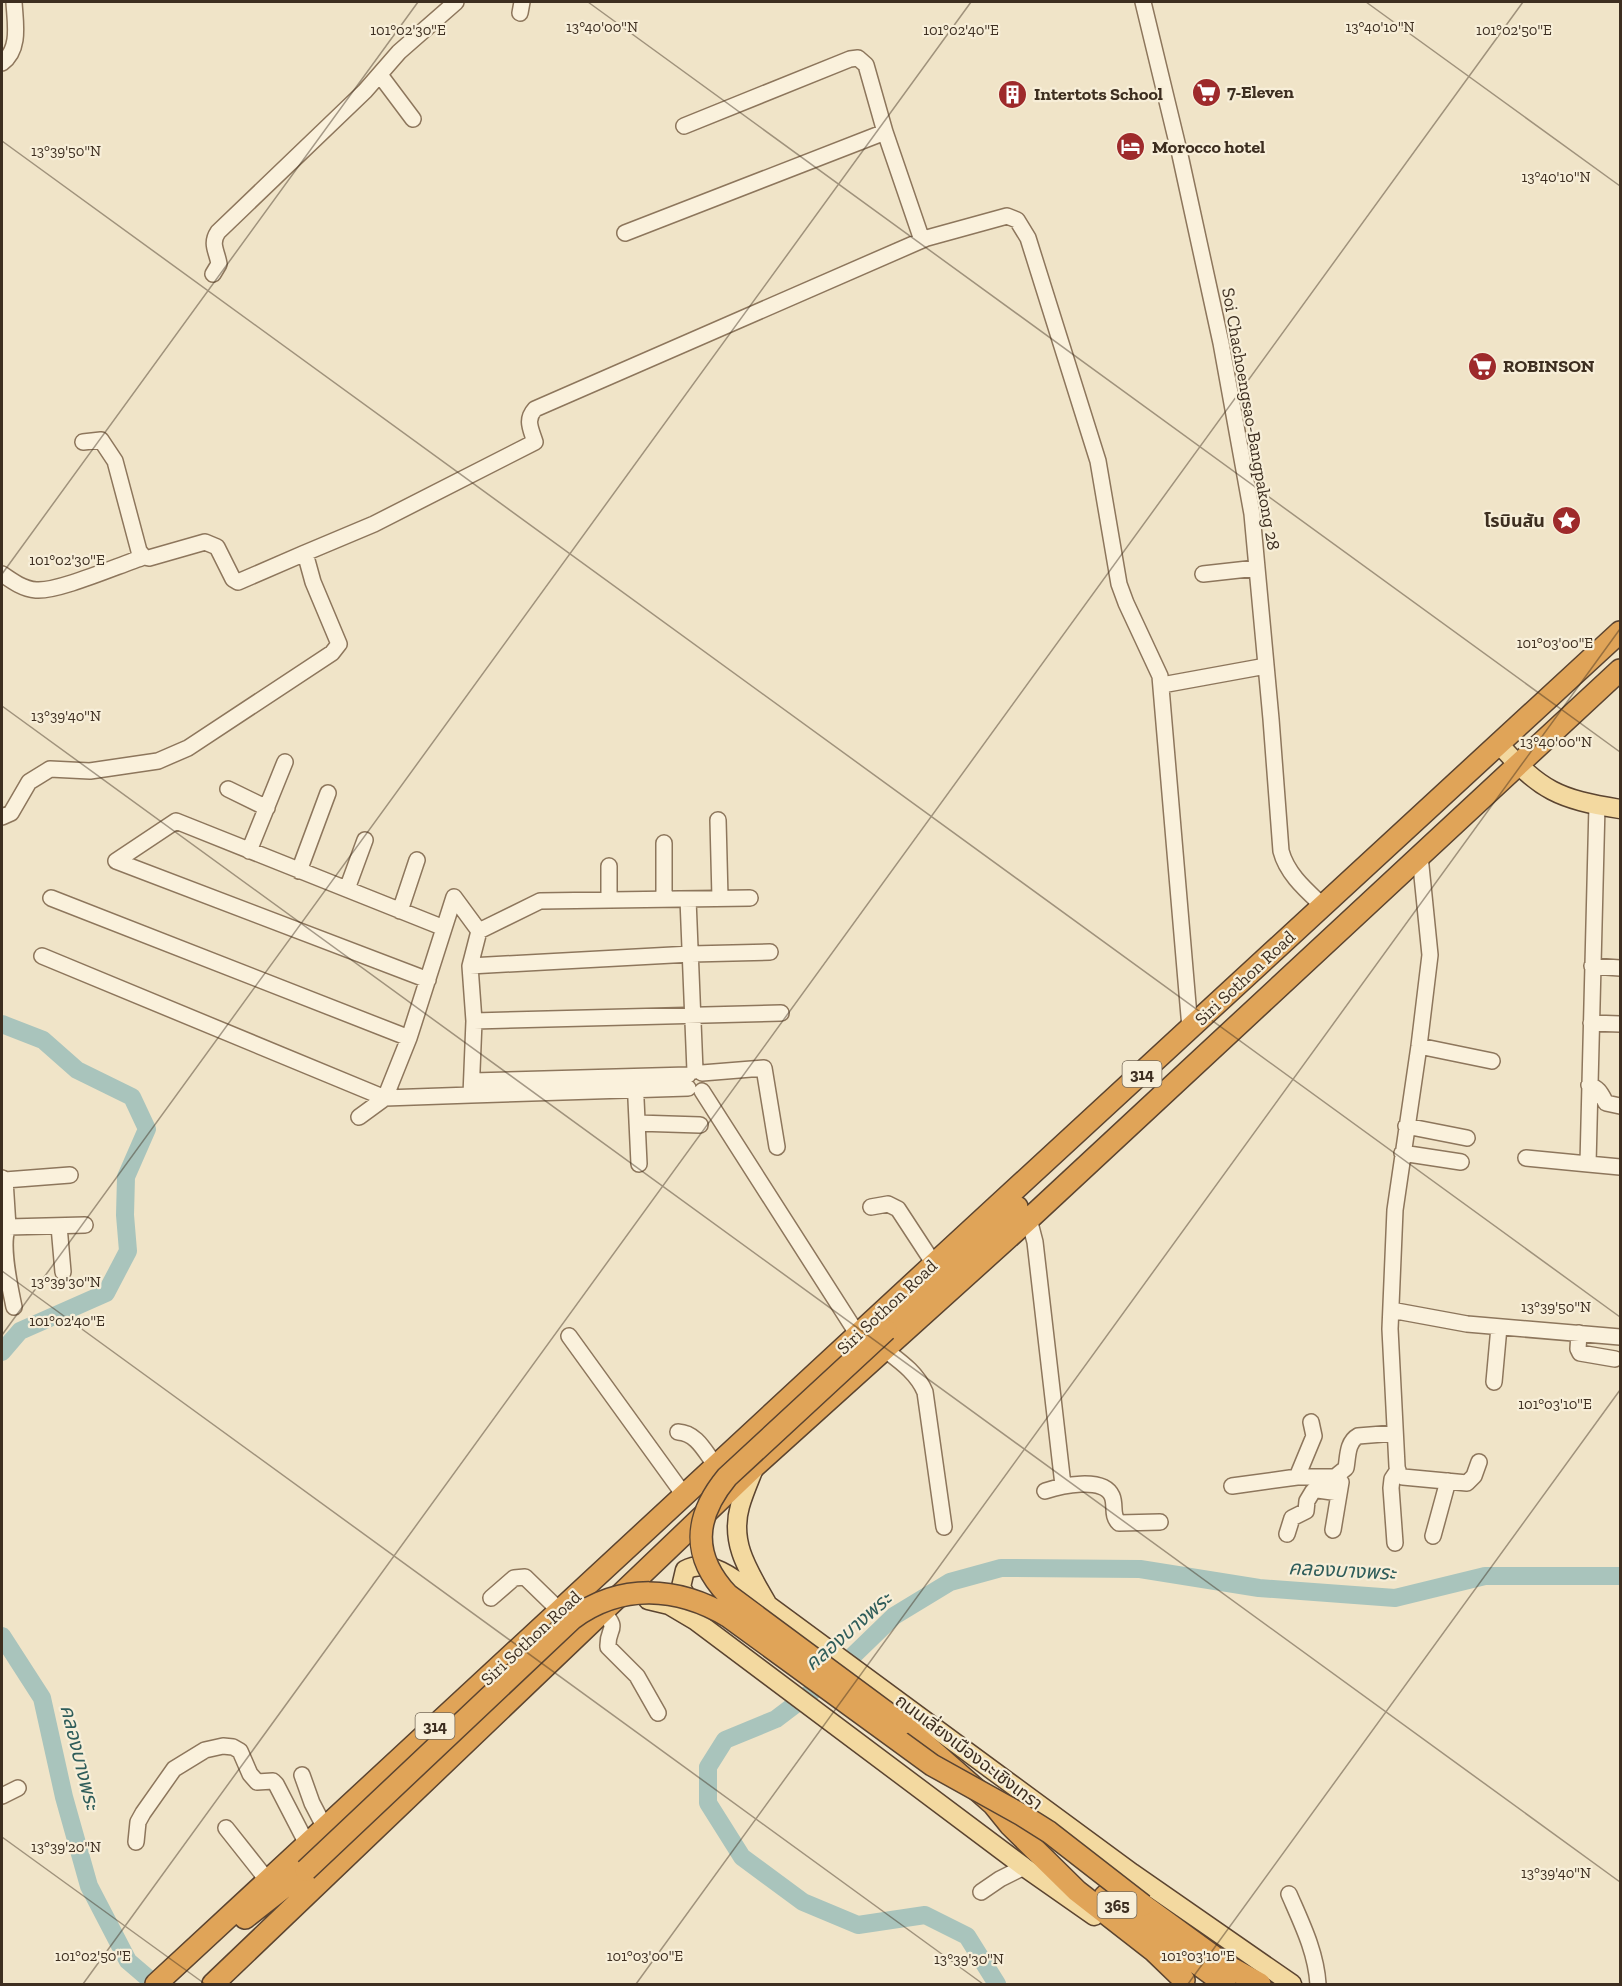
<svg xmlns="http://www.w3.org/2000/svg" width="1622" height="1986" font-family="'Zilla Slab','Noto Sans Thai',serif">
  <rect width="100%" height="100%" fill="#f0e4c8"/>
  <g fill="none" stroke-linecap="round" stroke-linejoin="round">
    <!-- river -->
    <path stroke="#a9c4bc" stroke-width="18" d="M 2,1024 L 43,1040 L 77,1070 L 132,1097 L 147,1129 L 126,1177 L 125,1215 L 128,1251 L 106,1293 L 20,1331 L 2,1352
      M 2,1636 L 42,1698 L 64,1797 L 89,1886 L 128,1961 L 155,1984
      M 997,1984 L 967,1936 L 925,1915 L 858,1925 L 803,1902 L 742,1857 L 708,1803 L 708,1767 L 725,1740 L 776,1719 L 830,1678 L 894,1616 L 950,1582 L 1001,1568 L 1140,1569 L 1259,1588 L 1395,1598 L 1485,1576 L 1620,1576"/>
    <defs>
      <path id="minor" d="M 1143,2 L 1180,155 L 1221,343 L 1252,514 L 1271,719 L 1281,851 C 1287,874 1306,890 1323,906
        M 520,13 L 522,2
        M 2,63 C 21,49 15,22 14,2
        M 380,75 L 413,119
        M 684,126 L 850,59 L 858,58 L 866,65 L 885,132 L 922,240
        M 625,233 L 885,132
        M 213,274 L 219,264 C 217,251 210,244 218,232 L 365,91 L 399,52 L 456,2
        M 83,442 L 101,440 L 115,461 L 139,551 L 144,557 L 149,558 L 205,542 L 217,547 L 233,579 L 238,582 L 305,553
        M 2,574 C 12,581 23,589 36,590 C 58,592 119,565 144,557
        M 1203,574 L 1257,568
        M 1162,685 L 1266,666
        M 228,789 L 267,808
        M 1597,805 L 1588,1164 L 1620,1167
        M 2,817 L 11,813 L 29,782 L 50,769 L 90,771 L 158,761 L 188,748 L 332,653 L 339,644 L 313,582 L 305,553 L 374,524 L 535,442 C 531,429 525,420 535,409 L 927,238 L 1007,216 L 1017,220 L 1028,238 L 1098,461 L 1119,584 L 1126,603 L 1160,676 L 1190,1028
        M 718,820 L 720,898
        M 664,843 L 664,899
        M 249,851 L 285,762
        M 1420,856 L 1430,955 L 1419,1046 L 1395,1210 L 1390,1329 L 1397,1466 L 1398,1474 L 1403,1477 L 1467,1483 L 1474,1476 L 1479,1462
        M 609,866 L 609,900
        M 299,871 L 328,793
        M 347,889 L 365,840
        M 51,898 L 409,1038
        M 688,899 L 695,1071
        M 400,911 L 417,860
        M 479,931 L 540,901 L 750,898
        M 42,956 L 385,1098 L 471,1095
        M 470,966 L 691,954 L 770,952
        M 1592,966 L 1620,968
        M 428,980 L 116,861 L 176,821 L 444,928
        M 474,1021 L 781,1013
        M 1591,1023 L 1620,1024
        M 1419,1046 L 1492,1061
        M 702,1073 L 764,1068 L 777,1147
        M 635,1078 L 639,1164
        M 473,1081 L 688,1075
        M 1589,1085 C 1599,1088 1601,1094 1606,1103 L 1620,1106
        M 702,1091 L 858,1335
        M 359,1117 L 385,1098 L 409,1038 L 454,897 L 479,931 L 470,966 L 474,1021 L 471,1095 L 688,1088
        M 637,1123 L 700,1125
        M 1406,1126 L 1467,1138
        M 1402,1153 L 1461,1162
        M 1526,1158 L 1588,1164
        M 2,1178 L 5,1180 L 8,1227 C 0,1244 10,1287 14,1307
        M 5,1180 L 70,1175
        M 871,1207 L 888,1204 L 898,1209 L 934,1264
        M 1029,1219 L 1035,1242 L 1063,1485
        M 59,1226 L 63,1272
        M 8,1227 L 85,1225
        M 1391,1310 L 1467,1324 L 1620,1337
        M 1579,1333 L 1578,1349 L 1580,1353 L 1615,1359
        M 569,1336 L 684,1495
        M 884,1349 C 901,1362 917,1373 925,1392 L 944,1527
        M 1494,1382 L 1499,1327
        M 678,1432 C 697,1433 705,1452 716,1466
        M 1297,1477 L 1314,1436 L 1311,1422
        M 1232,1486 L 1297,1477 L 1335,1477 L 1346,1468 C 1348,1457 1347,1442 1358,1436 L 1395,1433
        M 1045,1491 C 1060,1486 1103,1476 1112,1496 C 1116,1505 1111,1516 1119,1523 L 1160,1522
        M 1333,1530 L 1341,1482
        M 1287,1534 L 1292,1518 L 1306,1511 L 1307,1501 L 1313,1491 L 1318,1490 L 1339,1493
        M 1433,1536 L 1448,1481
        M 1395,1543 L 1391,1488 L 1392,1479 L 1398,1470
        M 491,1598 L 514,1578 L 525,1577 L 560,1611
        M 602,1611 C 621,1631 607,1626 608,1647 L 637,1676 L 658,1713
        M 302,1775 L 312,1803 L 325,1828
        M 2,1796 L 18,1788
        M 226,1828 L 268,1881
        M 136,1842 L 138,1822 L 143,1813 L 174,1769 L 205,1750 L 223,1746 L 233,1747 L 240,1751 L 250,1774 L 257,1782 L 273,1781 L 276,1784 L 307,1844
        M 981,1892 L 1000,1879 L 1024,1867
        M 1289,1894 C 1302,1924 1316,1952 1318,1984"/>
      <path id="major" d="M 1499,744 C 1541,791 1558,799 1620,809
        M 755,1466 C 750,1479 744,1492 740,1506 C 729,1544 750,1573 768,1605 L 1132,1873 L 1292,1984
        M 648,1600 L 669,1605 L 696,1621 L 1024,1867 L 1094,1916
        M 692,1606 L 681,1587 L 685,1570 C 711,1556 740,1583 759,1598"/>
      <path id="highway" d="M 899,1317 L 1017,1207
        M 902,1724 L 993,1804 L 1010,1825 L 1077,1891 L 1154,1951 L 1184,1980
        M 1105,1896 L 1225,1984
        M 1143,1905 L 1224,1964 L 1260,1984
        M 245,1918 L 306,1870
        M 156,1984 L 934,1264 L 1620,632
        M 213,1984 L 755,1466 L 1029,1219 L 1620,670"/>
    </defs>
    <!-- minor casing -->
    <use href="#minor" stroke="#8d765c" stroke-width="18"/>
    <!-- major casing -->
    <use href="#major" stroke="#5b4430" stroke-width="21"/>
    <!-- highway casing -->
    <use href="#highway" stroke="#5b4430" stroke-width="24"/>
    <!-- minor -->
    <use href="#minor" stroke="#faf1dc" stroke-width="15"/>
    <!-- major -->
    <use href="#major" stroke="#f3d9a0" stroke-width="18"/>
    <!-- highway -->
    <use href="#highway" stroke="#e0a458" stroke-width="21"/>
    <defs>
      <path id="highway-bridge" d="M 886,1330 L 727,1477 C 694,1517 691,1556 728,1595 L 902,1724
        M 306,1870 L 572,1619 C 621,1583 677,1586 729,1617 L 932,1765 L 1022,1815 L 1049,1832 L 1143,1905"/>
    </defs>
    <!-- highway-bridge casing -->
    <use href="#highway-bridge" stroke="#5b4430" stroke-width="24" stroke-linecap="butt"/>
    <!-- highway-bridge -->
    <use href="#highway-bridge" stroke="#e0a458" stroke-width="21"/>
  </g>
  <!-- ticks -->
  <path fill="none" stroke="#3d2e20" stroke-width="1.5" stroke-opacity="0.45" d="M 588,2 L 1620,752M 1366,2 L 1620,186M 2,141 L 1620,1317M 2,574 L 418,2M 2,706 L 1620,1882M 2,1271 L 983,1984M 2,1335 L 971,2M 2,1837 L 205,1984M 83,1984 L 1523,2M 636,1984 L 1620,629M 1188,1984 L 1620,1390"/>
  <!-- icons -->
  <defs>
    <symbol id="supermarket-disc" viewBox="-11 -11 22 22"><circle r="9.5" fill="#9e2a2b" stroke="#f7eed8"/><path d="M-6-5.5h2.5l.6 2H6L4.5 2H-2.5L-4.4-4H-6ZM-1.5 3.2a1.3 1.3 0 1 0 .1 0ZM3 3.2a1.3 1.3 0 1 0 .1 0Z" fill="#fff"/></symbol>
    <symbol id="building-disc" viewBox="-11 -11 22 22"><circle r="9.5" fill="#9e2a2b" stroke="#f7eed8"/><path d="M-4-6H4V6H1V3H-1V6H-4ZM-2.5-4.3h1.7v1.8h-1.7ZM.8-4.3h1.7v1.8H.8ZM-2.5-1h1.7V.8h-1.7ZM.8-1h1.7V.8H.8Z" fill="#fff"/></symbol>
    <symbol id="hotel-disc" viewBox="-11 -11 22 22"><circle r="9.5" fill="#9e2a2b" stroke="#f7eed8"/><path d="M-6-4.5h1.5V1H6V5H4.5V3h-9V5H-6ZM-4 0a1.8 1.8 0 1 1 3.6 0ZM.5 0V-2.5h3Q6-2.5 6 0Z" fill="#fff"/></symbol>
    <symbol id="sight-disc" viewBox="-11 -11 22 22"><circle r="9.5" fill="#9e2a2b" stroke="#f7eed8"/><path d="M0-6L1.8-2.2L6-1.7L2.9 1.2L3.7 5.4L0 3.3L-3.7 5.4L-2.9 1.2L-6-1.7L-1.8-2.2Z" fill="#fff"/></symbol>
  </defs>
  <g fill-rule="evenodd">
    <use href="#supermarket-disc" x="1190" y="76" width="33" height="33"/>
    <use href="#building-disc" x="996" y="78" width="33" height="33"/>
    <use href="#hotel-disc" x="1114" y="130" width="33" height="33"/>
    <use href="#supermarket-disc" x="1466" y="350" width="33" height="33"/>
    <use href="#sight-disc" x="1550" y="504" width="33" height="33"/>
  </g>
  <g text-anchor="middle" stroke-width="4.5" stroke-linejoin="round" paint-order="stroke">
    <!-- shield labels -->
    <g fill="#f7eed8" stroke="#756857" stroke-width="1.5">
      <rect x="1122.5" y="1061" width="39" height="26" rx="4.5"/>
      <rect x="415.5" y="1713" width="39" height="26" rx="4.5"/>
      <rect x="1097.5" y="1892" width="39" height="26" rx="4.5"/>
    </g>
    <g font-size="16" font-weight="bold" fill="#3d2e20">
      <text x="1142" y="1080">314</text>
      <text x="435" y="1732">314</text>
      <text x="1117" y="1911">365</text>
    </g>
    <!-- poi labels -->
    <g font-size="18" font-weight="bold" fill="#3d2e20" stroke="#f7eed8" text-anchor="start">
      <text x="1227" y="98">7-Eleven</text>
      <text x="1034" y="100">Intertots School</text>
      <text x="1152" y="153">Morocco hotel</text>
      <text x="1503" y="372">ROBINSON</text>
      <text x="1545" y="527" text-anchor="end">โรบินสัน</text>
    </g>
    <!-- street labels -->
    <g font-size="18" fill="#3d2e20" stroke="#f7eed8">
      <text transform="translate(1251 419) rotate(80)" y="6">Soi Chachoengsao-Bangpakong 28</text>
      <text transform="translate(1245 978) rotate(-43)" y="6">Siri Sothon Road</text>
      <text transform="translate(887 1307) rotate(-43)" y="6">Siri Sothon Road</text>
      <text transform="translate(531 1638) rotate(-43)" y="6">Siri Sothon Road</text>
      <text transform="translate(969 1752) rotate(37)" y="6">ถนนเลี่ยงเมืองฉะเชิงเทรา</text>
    </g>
    <!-- water labels -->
    <g font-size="20" font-style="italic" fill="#2f5d5a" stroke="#f7eed8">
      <text transform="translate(1342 1570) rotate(3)" y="7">คลองบางพระ</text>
      <text transform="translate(848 1631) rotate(-41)" y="7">คลองบางพระ</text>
      <text transform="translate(80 1757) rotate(76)" y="7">คลองบางพระ</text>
    </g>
  </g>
  <g font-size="15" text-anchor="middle" fill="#3d2e20" stroke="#f7eed8" stroke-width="4.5" stroke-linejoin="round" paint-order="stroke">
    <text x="602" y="32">13°40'00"N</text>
    <text x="1380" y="32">13°40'10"N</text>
    <text x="408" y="35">101°02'30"E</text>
    <text x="961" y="35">101°02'40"E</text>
    <text x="1514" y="35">101°02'50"E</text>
    <text x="66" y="156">13°39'50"N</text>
    <text x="1556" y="182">13°40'10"N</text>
    <text x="67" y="565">101°02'30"E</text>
    <text x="1555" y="648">101°03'00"E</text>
    <text x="66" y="721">13°39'40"N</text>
    <text x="1556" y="747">13°40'00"N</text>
    <text x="66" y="1287">13°39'30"N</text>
    <text x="1556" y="1312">13°39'50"N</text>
    <text x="67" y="1326">101°02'40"E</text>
    <text x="1555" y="1409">101°03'10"E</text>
    <text x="66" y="1852">13°39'20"N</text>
    <text x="1556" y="1878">13°39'40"N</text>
    <text x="93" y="1961">101°02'50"E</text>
    <text x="645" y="1961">101°03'00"E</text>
    <text x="1198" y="1961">101°03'10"E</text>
    <text x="969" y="1964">13°39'30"N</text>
  </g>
  <!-- border -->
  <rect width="1622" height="1986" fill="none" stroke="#3d2e20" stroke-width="6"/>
</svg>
